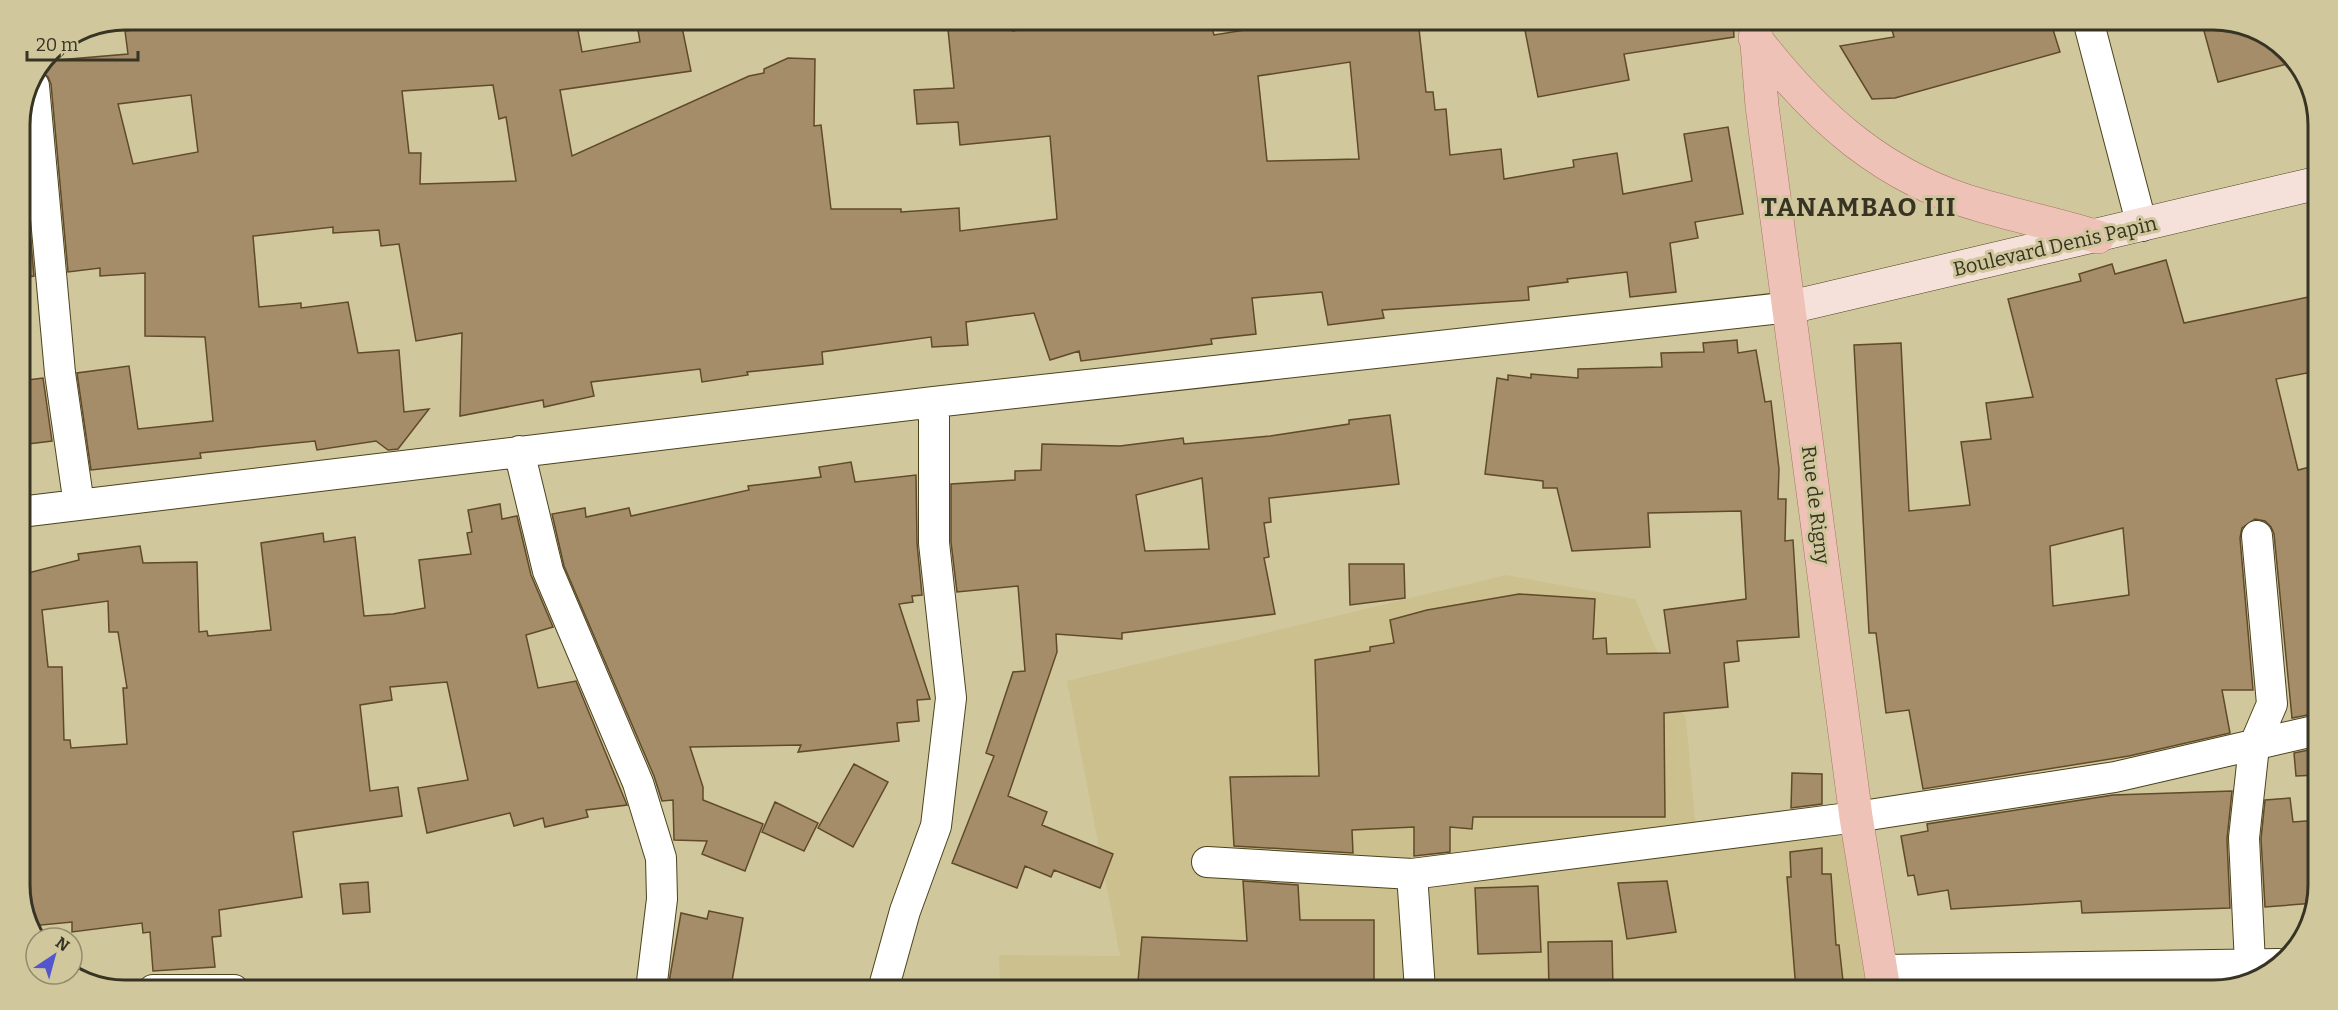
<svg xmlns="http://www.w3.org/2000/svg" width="2338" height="1010" font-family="Bitter,serif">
  <rect width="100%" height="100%" fill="#d0c79d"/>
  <!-- built -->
  <path fill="#cbc08e" d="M 1506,575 L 1635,599 L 1686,719 L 1696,831 L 1845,825 L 1866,990 L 1000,990 L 999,955 L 1120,956 L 1067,681 Z"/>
  <!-- building -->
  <path fill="#a58d6a" stroke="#5f4a29" stroke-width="1.5" fill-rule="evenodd" d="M 209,20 L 576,20 L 582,52 L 640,42 L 638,30 L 681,22 L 691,71 L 560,90 L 572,156 L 749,76 L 764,73 L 764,69 L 788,58 L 815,59 L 814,126 L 821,125 L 831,209 L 901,209 L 901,212 L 959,208 L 960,231 L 1057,219 L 1050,136 L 960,145 L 958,122 L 917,124 L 914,90 L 954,88 L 947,20 L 1012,20 L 1013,31 L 1069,20 L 1210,20 L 1214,35 L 1295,22 L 1294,20 L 1418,20 L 1426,92 L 1433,92 L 1435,110 L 1446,109 L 1450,155 L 1501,149 L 1504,179 L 1574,167 L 1573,160 L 1617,153 L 1623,194 L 1692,181 L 1684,134 L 1728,127 L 1743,214 L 1695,222 L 1698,238 L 1670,243 L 1676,292 L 1630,297 L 1627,272 L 1567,279 L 1568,282 L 1528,287 L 1529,300 L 1382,310 L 1384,318 L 1328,325 L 1322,292 L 1252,298 L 1256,334 L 1211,339 L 1212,344 L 1081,361 L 1079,351 L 1050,360 L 1034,313 L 966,322 L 968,345 L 932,347 L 931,337 L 822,352 L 823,364 L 747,372 L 748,375 L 702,382 L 700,369 L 591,382 L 594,396 L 544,407 L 543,400 L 460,416 L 462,333 L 416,341 L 399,244 L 381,246 L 379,230 L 333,233 L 333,227 L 253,236 L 259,307 L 301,303 L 301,308 L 348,302 L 358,353 L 399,350 L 404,412 L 429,409 L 398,449 L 388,450 L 376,441 L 317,450 L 315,441 L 200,453 L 201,458 L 91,470 L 77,373 L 129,366 L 138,429 L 213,421 L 205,337 L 145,336 L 145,273 L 100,276 L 100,268 L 68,272 L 51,84 L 48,77 L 41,71 L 46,61 L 128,54 L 125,31 ZM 1350,62 L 1359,159 L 1267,161 L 1258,76 ZM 493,85 L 499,119 L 506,117 L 516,181 L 420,184 L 421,153 L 409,153 L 402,91 ZM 191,95 L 198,152 L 133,164 L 118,104 Z
    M 1523,20 L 1617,20 L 1618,26 L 1661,20 L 1733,20 L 1734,37 L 1624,54 L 1629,80 L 1538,97 Z
    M 1889,20 L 2050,20 L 2060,52 L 1895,98 L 1872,99 L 1840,46 L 1894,37 Z
    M 2201,20 L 2254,28 L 2295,62 L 2218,82 Z
    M 20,119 L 34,276 L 20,278 Z
    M 2166,260 L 2184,323 L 2318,295 L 2318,371 L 2276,379 L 2298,470 L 2318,465 L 2318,713 L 2292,718 L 2274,534 L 2271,527 L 2265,521 L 2255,519 L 2242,528 L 2240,538 L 2253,690 L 2222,690 L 2230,733 L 2129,756 L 1923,789 L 1909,710 L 1886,713 L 1876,633 L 1869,633 L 1854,345 L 1901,343 L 1909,511 L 1970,505 L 1961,442 L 1991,439 L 1986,403 L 2033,397 L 2008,299 L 2081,281 L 2079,274 L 2112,264 L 2115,274 ZM 2123,528 L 2129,595 L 2053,606 L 2050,546 Z
    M 1737,340 L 1738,353 L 1756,350 L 1765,402 L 1771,401 L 1779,469 L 1778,499 L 1786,499 L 1785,541 L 1793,540 L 1799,637 L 1737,641 L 1739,661 L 1724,663 L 1728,707 L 1664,713 L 1665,817 L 1473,817 L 1472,829 L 1450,827 L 1450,852 L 1414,856 L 1414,827 L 1352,830 L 1353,853 L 1234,846 L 1230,777 L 1319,776 L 1315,660 L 1370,651 L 1370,647 L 1394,643 L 1390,620 L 1427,610 L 1519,594 L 1595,599 L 1593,639 L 1606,638 L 1607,654 L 1670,653 L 1664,610 L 1746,599 L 1741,511 L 1648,513 L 1650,547 L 1572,551 L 1557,488 L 1543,488 L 1543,481 L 1485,474 L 1497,378 L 1508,380 L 1508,375 L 1531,378 L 1531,374 L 1578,378 L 1578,369 L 1662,367 L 1661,353 L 1704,352 L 1703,343 Z
    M 43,378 L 52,441 L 20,445 L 20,381 Z
    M 1390,415 L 1399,484 L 1269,498 L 1271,522 L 1264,523 L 1269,557 L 1264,558 L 1275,614 L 1122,633 L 1122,639 L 1056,634 L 1057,652 L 1008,796 L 1047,812 L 1042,825 L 1113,854 L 1100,888 L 1054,870 L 1051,877 L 1025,866 L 1017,888 L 952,863 L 994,756 L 986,753 L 1013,672 L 1025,671 L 1018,586 L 957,592 L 951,542 L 951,484 L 1015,480 L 1015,471 L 1041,470 L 1042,444 L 1120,446 L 1183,438 L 1184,444 L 1270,436 L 1349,424 L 1349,420 ZM 1202,478 L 1209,549 L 1145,551 L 1136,495 Z
    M 851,462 L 855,482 L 916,475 L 917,543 L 922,595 L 912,596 L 913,602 L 899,604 L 930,699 L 917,700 L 919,721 L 897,723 L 899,741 L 798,752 L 801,745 L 690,747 L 703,787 L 703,800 L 763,824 L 745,871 L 702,854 L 707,841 L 674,840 L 673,800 L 662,801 L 654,776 L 564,566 L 552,514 L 585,508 L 586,517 L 629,508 L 631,516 L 749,490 L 748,486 L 821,477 L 819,467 Z
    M 500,504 L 502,519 L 517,516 L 531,575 L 553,627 L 526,635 L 538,688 L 576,681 L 627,805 L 586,810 L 588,817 L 545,827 L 543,818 L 514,826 L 510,813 L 427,833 L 418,788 L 468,780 L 447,682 L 390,687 L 392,700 L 360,705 L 370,791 L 398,787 L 402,816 L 293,832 L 302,897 L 219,910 L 221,936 L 212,937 L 215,967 L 153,971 L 150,932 L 143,933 L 142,923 L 72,932 L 72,922 L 31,926 L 24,905 L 20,863 L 20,575 L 79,560 L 78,554 L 140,546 L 143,563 L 197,562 L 199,632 L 207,631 L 208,636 L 271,630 L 261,543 L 323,533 L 324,542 L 355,537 L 364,616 L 393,614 L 425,608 L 419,560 L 471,554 L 467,533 L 472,532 L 468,510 ZM 108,601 L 109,632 L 118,632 L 127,688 L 123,688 L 127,744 L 71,748 L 70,740 L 64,740 L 62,667 L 48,667 L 42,610 Z
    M 1349,564 L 1404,564 L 1405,598 L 1350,605 Z
    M 2318,748 L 2318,775 L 2296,776 L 2294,753 Z
    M 854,764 L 888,782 L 853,847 L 818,828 Z
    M 1792,773 L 1822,774 L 1822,804 L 1791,808 Z
    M 2232,791 L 2227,839 L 2230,908 L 2082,913 L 2081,901 L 1951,909 L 1948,890 L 1918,895 L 1914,875 L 1908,876 L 1901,836 L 1928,831 L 1927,824 L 2113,795 Z
    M 2290,798 L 2293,822 L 2318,820 L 2319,885 L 2315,903 L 2265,907 L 2261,839 L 2265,800 Z
    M 775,802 L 818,823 L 804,851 L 762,832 Z
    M 1822,848 L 1822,874 L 1831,874 L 1836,945 L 1839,945 L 1844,990 L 1796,990 L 1787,877 L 1791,877 L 1790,852 Z
    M 1243,881 L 1298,885 L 1300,920 L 1374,920 L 1374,990 L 1219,990 L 1220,985 L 1138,981 L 1142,937 L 1247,941 Z
    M 1667,881 L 1676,932 L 1627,939 L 1618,883 Z
    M 368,882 L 370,912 L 343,914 L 340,884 Z
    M 1538,886 L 1541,952 L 1478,954 L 1475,888 Z
    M 709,911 L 743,918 L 731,987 L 692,981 L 692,985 L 669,982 L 681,913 L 707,919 Z
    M 1612,941 L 1613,990 L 1549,990 L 1548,942 Z"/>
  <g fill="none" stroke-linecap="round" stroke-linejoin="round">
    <defs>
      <path id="street" d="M 2088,20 L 2142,226
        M 34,86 L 60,373 L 79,505
        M 519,451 L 548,571 L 638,783 L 661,858 L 662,899 L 651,990
        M 20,512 L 934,402 L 1791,307
        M 1207,862 L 1412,874 L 1856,817 L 2115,777 L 2318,730
        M 1412,874 L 1420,990
        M 2250,964 L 2244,838 L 2254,746 L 2272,704 L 2257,536
        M 1882,970 L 2279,964
        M 153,990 L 234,990
        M 883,990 L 905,911 L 936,826 L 951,698 L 934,543 L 934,402"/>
      <path id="secondary" d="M 1791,307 L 2318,183"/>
      <path id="primary" d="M 1755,20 L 1762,106 L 1856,817 L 1884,990
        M 1755,38 C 1816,117 1884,179 1983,206 C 2021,217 2060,225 2098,237"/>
    </defs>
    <!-- street casing -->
    <use href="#street" stroke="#4c431d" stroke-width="32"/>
    <!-- secondary casing -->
    <use href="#secondary" stroke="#4c431d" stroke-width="34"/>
    <!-- primary casing -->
    <use href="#primary" stroke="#a67663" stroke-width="34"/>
    <!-- street -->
    <use href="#street" stroke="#fff" stroke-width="30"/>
    <!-- secondary -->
    <use href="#secondary" stroke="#f6e1da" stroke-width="33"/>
    <!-- primary -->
    <use href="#primary" stroke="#eec2b6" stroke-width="33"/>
  </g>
  <g text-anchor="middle" stroke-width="6" stroke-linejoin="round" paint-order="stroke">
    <!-- street labels -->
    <g font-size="20" fill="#383423" stroke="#d0c79d">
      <text transform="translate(2055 246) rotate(-13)" y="7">Boulevard Denis Papin</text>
      <text transform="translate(1816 505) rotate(83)" y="7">Rue de Rigny</text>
    </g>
    <!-- district labels -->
    <g font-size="26" font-weight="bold" letter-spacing="1.5" fill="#383423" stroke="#d0c79d">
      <text x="1859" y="216">TANAMBAO III</text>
    </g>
  </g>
  <!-- crop -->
  <path d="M0 0H2338V1010H0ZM125 30H2213A95 95 0 0 1 2308 125V885A95 95 0 0 1 2213 980H125A95 95 0 0 1 30 885V125A95 95 0 0 1 125 30Z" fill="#d0c79d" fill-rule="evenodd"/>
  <path fill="none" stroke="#383423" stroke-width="3" d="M125 30H2213A95 95 0 0 1 2308 125V885A95 95 0 0 1 2213 980H125A95 95 0 0 1 30 885V125A95 95 0 0 1 125 30Z"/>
  <!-- north arrow -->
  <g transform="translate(54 956) rotate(36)"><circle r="28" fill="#d0c79d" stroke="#938c6c" stroke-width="1.5"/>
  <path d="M0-4.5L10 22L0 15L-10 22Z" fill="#5456cd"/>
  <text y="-9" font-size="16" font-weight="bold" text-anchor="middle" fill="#383423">N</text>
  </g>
  <!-- scale -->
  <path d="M27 51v9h111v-9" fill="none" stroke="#383423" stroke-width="3"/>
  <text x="36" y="51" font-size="18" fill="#383423" stroke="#d0c79d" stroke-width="4.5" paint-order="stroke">20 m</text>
</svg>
